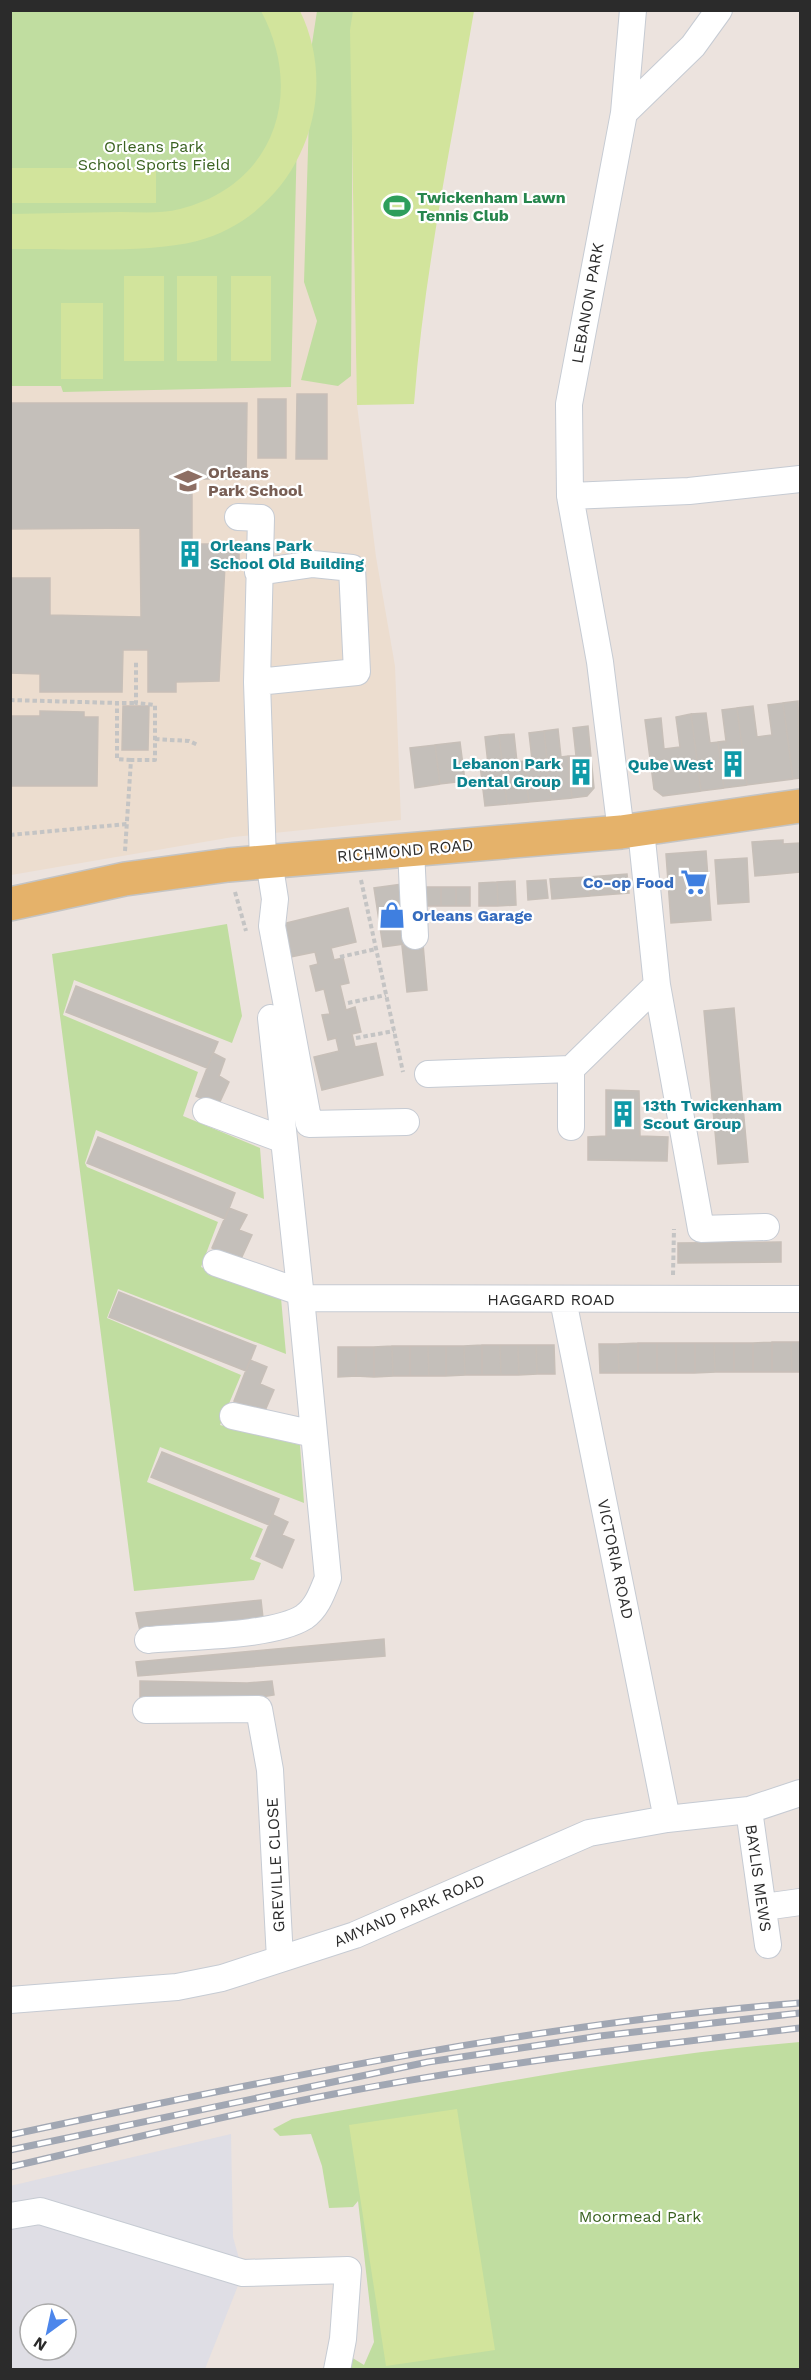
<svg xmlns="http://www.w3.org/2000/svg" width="811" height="2380" font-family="'Work Sans',sans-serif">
  <rect width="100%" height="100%" fill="#ece3de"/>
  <!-- industrial -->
  <path fill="#dfdee5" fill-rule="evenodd" d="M 231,2134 L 233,2237 L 243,2273 L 205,2369 L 11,2369 L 10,2186 ZM 30,2314 L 66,2314 L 66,2350 L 30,2350 Z"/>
  <!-- education -->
  <path fill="#ecddcf" d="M 11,11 L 353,11 L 350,30 L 357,405 L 376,557 L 395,666 L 401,820 L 233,837 L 11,875 Z"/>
  <!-- green -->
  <path fill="#c0dda0" d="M 10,11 L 300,11 L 291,387 L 63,392 L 61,386 L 11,386 Z
    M 317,11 L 353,11 L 351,376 L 338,386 L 301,380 L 317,321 L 304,282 L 311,50 Z
    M 227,924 L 242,1016 L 232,1043 L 74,980 L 63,1015 L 198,1072 L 183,1116 L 260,1148 L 264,1199 L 96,1130 L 85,1163 L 87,1167 L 218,1222 L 201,1267 L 281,1298 L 286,1354 L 118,1289 L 107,1318 L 241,1375 L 220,1425 L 300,1445 L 304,1503 L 160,1447 L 147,1482 L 263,1529 L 250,1559 L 261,1563 L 254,1580 L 134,1591 L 52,954 Z
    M 800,2042 L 800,2369 L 332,2369 L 351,2357 L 364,2365 L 374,2342 L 358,2201 L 353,2207 L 329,2208 L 322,2166 L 311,2134 L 280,2136 L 273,2129 L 292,2119 C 461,2090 630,2056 800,2042 Z"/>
  <!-- pitch -->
  <path fill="#d2e49c" d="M 261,11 L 300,11 C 344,101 296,214 197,241 C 146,254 65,248 11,249 L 11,214 C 47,213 84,213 120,212 C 140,212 161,214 180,209 C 275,185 305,93 261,11 Z
    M 353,11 L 474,11 C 452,141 424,271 414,404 L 357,405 L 350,30 Z
    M 11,168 L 156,168 L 156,203 L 11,203 Z
    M 124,276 L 164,276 L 164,361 L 124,361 Z
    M 177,276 L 217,276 L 217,361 L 177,361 Z
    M 231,276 L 271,276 L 271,361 L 231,361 Z
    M 61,303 L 103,303 L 103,379 L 61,379 Z
    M 457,2109 L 495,2350 L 386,2366 L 349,2125 Z"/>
  <!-- building -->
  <path fill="#c4bfba" stroke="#c7bfb8" stroke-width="1.5" d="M 297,394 L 327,394 L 327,459 L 296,459 Z
    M 258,399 L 286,399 L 286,458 L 258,458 Z
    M 10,403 L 247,403 L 246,479 L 192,479 L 192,544 L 239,544 L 239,564 L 225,565 L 219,681 L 176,682 L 176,692 L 148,692 L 148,650 L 123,650 L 122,692 L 40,692 L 40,674 L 10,673 L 10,578 L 50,578 L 50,615 L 141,617 L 140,528 L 10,529 Z
    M 798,701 L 800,778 L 793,779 L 783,703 Z
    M 783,703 L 793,779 L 747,785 L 737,708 L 753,706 L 757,737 L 772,735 L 768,705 Z
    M 123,706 L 149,706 L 148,750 L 122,750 Z
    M 737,708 L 747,785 L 724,788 L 718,742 L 726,741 L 722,710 Z
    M 40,711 L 84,712 L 84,717 L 98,717 L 97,786 L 10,786 L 10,716 L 40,716 Z
    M 706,713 L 710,743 L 718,742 L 724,788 L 701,791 L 691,714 Z
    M 691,714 L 701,791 L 663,796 L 654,789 L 645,720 L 661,718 L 664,749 L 680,747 L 676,717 Z
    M 588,726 L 594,788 L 587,796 L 572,798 L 568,756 L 576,756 L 573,728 Z
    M 558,729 L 561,757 L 568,756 L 572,798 L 551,800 L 544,731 Z
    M 544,731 L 551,800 L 529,802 L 524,761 L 532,760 L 529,733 Z
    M 514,734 L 517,762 L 524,761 L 529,802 L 507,804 L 499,735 Z
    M 499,735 L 507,804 L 485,806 L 480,765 L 488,764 L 485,737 Z
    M 460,742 L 465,781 L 440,784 L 435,745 Z
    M 435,745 L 440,784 L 415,788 L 410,748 Z
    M 783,840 L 783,844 L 800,843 L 800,872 L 755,876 L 752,842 Z
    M 706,851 L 711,920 L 671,923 L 666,854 Z
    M 747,858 L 749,902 L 718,904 L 715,860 Z
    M 627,874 L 629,893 L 590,896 L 588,877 Z
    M 588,877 L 590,896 L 552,899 L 550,879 Z
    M 546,880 L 548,898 L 528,900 L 527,881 Z
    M 515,881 L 516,905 L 498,906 L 497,882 Z
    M 497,882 L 498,906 L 479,906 L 479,883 Z
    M 402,884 L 411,943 L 383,947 L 374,888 Z
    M 426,887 L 441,887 L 441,906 L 426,906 Z
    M 441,887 L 456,887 L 456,906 L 441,906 Z
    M 456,887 L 470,887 L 470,906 L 456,906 Z
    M 348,908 L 356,942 L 331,948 L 334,960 L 343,958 L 349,983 L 340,985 L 346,1010 L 355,1007 L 361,1032 L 352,1034 L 355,1047 L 376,1043 L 383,1075 L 322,1090 L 314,1057 L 339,1051 L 336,1038 L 328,1040 L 322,1015 L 330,1014 L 324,989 L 316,991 L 310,966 L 318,964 L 315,952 L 290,957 L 282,924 Z
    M 423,944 L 427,990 L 407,992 L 402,946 Z
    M 76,986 L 218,1042 L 207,1068 L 66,1012 Z
    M 734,1008 L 748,1162 L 718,1164 L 704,1011 Z
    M 213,1053 L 225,1059 L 219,1076 L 229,1082 L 218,1106 L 196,1096 Z
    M 606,1090 L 639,1091 L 640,1136 L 668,1137 L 667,1161 L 588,1160 L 588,1137 L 606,1136 Z
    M 98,1137 L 235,1193 L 225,1219 L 87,1163 Z
    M 229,1208 L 247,1215 L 239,1230 L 252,1235 L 240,1261 L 212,1248 Z
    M 781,1242 L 781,1262 L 678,1263 L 678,1243 Z
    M 119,1292 L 256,1346 L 246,1371 L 109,1317 Z
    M 772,1342 L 791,1342 L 792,1372 L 772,1372 Z
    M 772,1342 L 772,1372 L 753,1372 L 753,1343 Z
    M 791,1342 L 800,1342 L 800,1372 L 792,1372 Z
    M 638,1343 L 657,1343 L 657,1373 L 638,1373 Z
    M 638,1343 L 638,1373 L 619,1373 L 618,1344 Z
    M 657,1343 L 676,1343 L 676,1373 L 657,1373 Z
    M 676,1343 L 695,1343 L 695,1373 L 676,1373 Z
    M 695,1343 L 714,1343 L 715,1372 L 695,1373 Z
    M 714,1343 L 734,1343 L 734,1372 L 715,1372 Z
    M 734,1343 L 753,1343 L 753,1372 L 734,1372 Z
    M 599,1344 L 618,1344 L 619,1373 L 600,1373 Z
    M 482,1345 L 500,1345 L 501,1375 L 482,1375 Z
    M 482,1345 L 482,1375 L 465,1375 L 464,1346 Z
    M 500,1345 L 518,1345 L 519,1375 L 501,1375 Z
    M 518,1345 L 536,1345 L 537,1374 L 519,1375 Z
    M 536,1345 L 554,1345 L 555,1374 L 537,1374 Z
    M 392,1346 L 410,1346 L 410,1376 L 393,1376 Z
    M 392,1346 L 393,1376 L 374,1377 L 374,1347 Z
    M 410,1346 L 428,1346 L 429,1376 L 410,1376 Z
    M 428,1346 L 446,1346 L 446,1376 L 429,1376 Z
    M 446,1346 L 464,1346 L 465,1375 L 446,1376 Z
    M 338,1347 L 356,1347 L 356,1376 L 338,1377 Z
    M 356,1347 L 374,1347 L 374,1377 L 356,1376 Z
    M 250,1360 L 267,1367 L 260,1384 L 274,1390 L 264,1413 L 234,1401 Z
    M 162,1452 L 279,1499 L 269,1525 L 151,1477 Z
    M 273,1515 L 288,1522 L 282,1535 L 294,1540 L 282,1568 L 256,1556 Z
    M 261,1600 L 263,1618 L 140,1631 L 136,1613 Z
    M 384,1639 L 385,1656 L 138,1676 L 136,1662 Z
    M 140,1681 L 247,1683 L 272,1681 L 274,1695 L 249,1699 L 140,1698 Z"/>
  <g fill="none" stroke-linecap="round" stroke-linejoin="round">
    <defs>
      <path id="minor" d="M 624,113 L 693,46 L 719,10
        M 570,496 L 689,491 L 800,479
        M 238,517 L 261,518 L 257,682 L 263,861
        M 257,682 L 357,672 L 352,568 L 313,564 L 258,572
        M 641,830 L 657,985 L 701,1229 L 766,1227
        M 621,832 L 600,662 L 570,496 L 569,404 L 624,113 L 633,10
        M 411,849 L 415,936
        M 269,861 L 275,899 L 272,926 L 309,1124 L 406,1122
        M 271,1018 L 301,1298
        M 571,1069 L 571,1127
        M 428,1074 L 571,1069 L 657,985
        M 206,1111 L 284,1140
        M 216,1263 L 300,1292
        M 563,1300 L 667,1819
        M 233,1416 L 314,1434
        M 148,1640 C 187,1636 272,1637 304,1617 C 317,1608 322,1593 328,1578 L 301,1298 L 800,1299
        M 146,1710 L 259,1709 L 270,1770 L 280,1959
        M 749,1810 L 768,1945
        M 764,1907 L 800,1902
        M 10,2000 L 177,1987 L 222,1978 L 355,1935 L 589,1833 L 667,1819 L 749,1810 L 800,1793
        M 10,2216 L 40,2211 L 243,2273 L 348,2270 L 343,2339 L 337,2370"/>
      <path id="major" d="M 10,904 L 125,879 L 228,865 L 621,832 L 800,806"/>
    </defs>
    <!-- minor casing -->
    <use href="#minor" stroke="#c6cbd3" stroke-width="28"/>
    <!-- major casing -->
    <use href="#major" stroke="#c4c4c4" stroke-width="36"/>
    <!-- path -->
    <path stroke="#c4c4c4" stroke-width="4" stroke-dasharray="4.5 3" stroke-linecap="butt" d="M 10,700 L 117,703
      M 155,739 L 189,741 L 198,745
      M 131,760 L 117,759 L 117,703 L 136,703
      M 10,835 L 127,824
      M 125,851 L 131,760 L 155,760 L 155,705 L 136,703 L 136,662
      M 361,880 L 403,1072
      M 235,892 L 246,931
      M 340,957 L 376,949
      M 348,1003 L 386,995
      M 356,1038 L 394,1031
      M 673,1275 L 674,1229"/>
    <!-- minor -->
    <use href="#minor" stroke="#fff" stroke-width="26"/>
    <!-- major -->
    <use href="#major" stroke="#e5b26a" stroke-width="33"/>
    <defs>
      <path id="rail" d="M 10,2135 C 272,2079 534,2024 800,2003
        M 10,2150 L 428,2062 L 600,2036 L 800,2013
        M 10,2167 C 118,2142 225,2115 334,2094 C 488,2064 645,2046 800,2028"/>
    </defs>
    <!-- rail casing -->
    <use href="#rail" stroke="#a1a7b3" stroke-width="7"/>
    <!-- rail -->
    <use href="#rail" stroke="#fff" stroke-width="4.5" stroke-dasharray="14" stroke-linecap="butt"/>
  </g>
  <!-- icons -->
  <defs>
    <symbol id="stadium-bare" viewBox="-9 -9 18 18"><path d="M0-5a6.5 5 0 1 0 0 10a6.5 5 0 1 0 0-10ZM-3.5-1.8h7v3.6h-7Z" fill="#2e9e5b" stroke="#fff" stroke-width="2.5" paint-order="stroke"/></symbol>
    <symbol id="school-bare" viewBox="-9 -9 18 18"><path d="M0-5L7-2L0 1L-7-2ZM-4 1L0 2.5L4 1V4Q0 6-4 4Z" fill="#8d6e63" stroke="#fff" stroke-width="2.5" paint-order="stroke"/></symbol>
    <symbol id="building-bare" viewBox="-9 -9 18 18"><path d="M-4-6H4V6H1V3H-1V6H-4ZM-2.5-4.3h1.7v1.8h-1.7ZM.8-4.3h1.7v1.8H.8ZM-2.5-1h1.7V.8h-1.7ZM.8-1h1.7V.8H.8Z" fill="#0f9aa8" stroke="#fff" stroke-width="2.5" paint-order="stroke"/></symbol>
    <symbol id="supermarket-bare" viewBox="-9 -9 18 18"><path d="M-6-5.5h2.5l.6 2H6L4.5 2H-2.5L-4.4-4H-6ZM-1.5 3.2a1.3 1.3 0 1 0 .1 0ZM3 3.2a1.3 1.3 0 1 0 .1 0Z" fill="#3f7fe0" stroke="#fff" stroke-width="2.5" paint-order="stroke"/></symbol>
    <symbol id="shop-bare" viewBox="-9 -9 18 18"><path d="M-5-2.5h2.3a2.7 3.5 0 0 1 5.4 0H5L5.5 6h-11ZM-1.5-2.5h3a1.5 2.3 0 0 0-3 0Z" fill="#3f7fe0" stroke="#fff" stroke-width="2.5" paint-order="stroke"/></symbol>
  </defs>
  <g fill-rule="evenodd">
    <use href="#stadium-bare" x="378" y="187" width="38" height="38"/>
    <use href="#school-bare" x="169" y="462" width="38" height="38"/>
    <use href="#building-bare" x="171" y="535" width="38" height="38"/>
    <use href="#building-bare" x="714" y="745" width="38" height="38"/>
    <use href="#building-bare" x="562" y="753" width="38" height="38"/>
    <use href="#supermarket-bare" x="675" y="863" width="38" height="38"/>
    <use href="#shop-bare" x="373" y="896" width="38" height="38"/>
    <use href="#building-bare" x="604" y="1095" width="38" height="38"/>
  </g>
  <g text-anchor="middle" stroke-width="4.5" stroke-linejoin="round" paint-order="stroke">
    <!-- park labels -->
    <g font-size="16" fill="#3a6221" stroke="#fff">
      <text x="154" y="152">Orleans Park<tspan x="154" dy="18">School Sports Field</tspan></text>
      <text x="640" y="2222">Moormead Park</text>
    </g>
    <!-- leisure labels -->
    <g font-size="16" font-weight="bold" fill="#27864d" stroke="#fff" text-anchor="start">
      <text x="417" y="203">Twickenham Lawn<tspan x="417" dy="18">Tennis Club</tspan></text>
    </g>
    <!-- street labels -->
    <g font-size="16" fill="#2b2b2b" stroke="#fff">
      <text transform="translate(587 303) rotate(-80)" y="6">LEBANON PARK</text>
      <text transform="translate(405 850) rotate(-5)" y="6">RICHMOND ROAD</text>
      <text x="551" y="1305">HAGGARD ROAD</text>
      <text transform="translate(616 1559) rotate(78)" y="6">VICTORIA ROAD</text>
      <text transform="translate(275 1865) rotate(-93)" y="6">GREVILLE CLOSE</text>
      <text transform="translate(759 1878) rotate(82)" y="6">BAYLIS MEWS</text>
      <text transform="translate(409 1910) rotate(-23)" y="6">AMYAND PARK ROAD</text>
    </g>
    <!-- education labels -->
    <g font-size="16" font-weight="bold" fill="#785e54" stroke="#fff" text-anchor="start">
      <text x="208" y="478">Orleans<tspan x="208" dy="18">Park School</tspan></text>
    </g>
    <!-- culture labels -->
    <g font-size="16" font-weight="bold" fill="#0d838f" stroke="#fff" text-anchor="start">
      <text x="210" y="551">Orleans Park<tspan x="210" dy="18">School Old Building</tspan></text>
      <text x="561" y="769" text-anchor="end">Lebanon Park<tspan x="561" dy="18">Dental Group</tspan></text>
      <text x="713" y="770" text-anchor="end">Qube West</text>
      <text x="643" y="1111">13th Twickenham<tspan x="643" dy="18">Scout Group</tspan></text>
    </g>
    <!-- shop labels -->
    <g font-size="16" font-weight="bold" fill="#366cbe" stroke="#fff" text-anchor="end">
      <text x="674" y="888">Co-op Food</text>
      <text x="412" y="921" text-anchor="start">Orleans Garage</text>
    </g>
  </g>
  <!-- border -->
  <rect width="811" height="2380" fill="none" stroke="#2b2b2b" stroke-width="24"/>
  <!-- north arrow -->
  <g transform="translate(48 2332) rotate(213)"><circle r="28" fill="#ffffff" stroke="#aaaaaa" stroke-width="1.5"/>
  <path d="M0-4.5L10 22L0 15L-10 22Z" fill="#4c86eb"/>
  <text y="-9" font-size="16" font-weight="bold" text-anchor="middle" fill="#2b2b2b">N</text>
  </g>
</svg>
